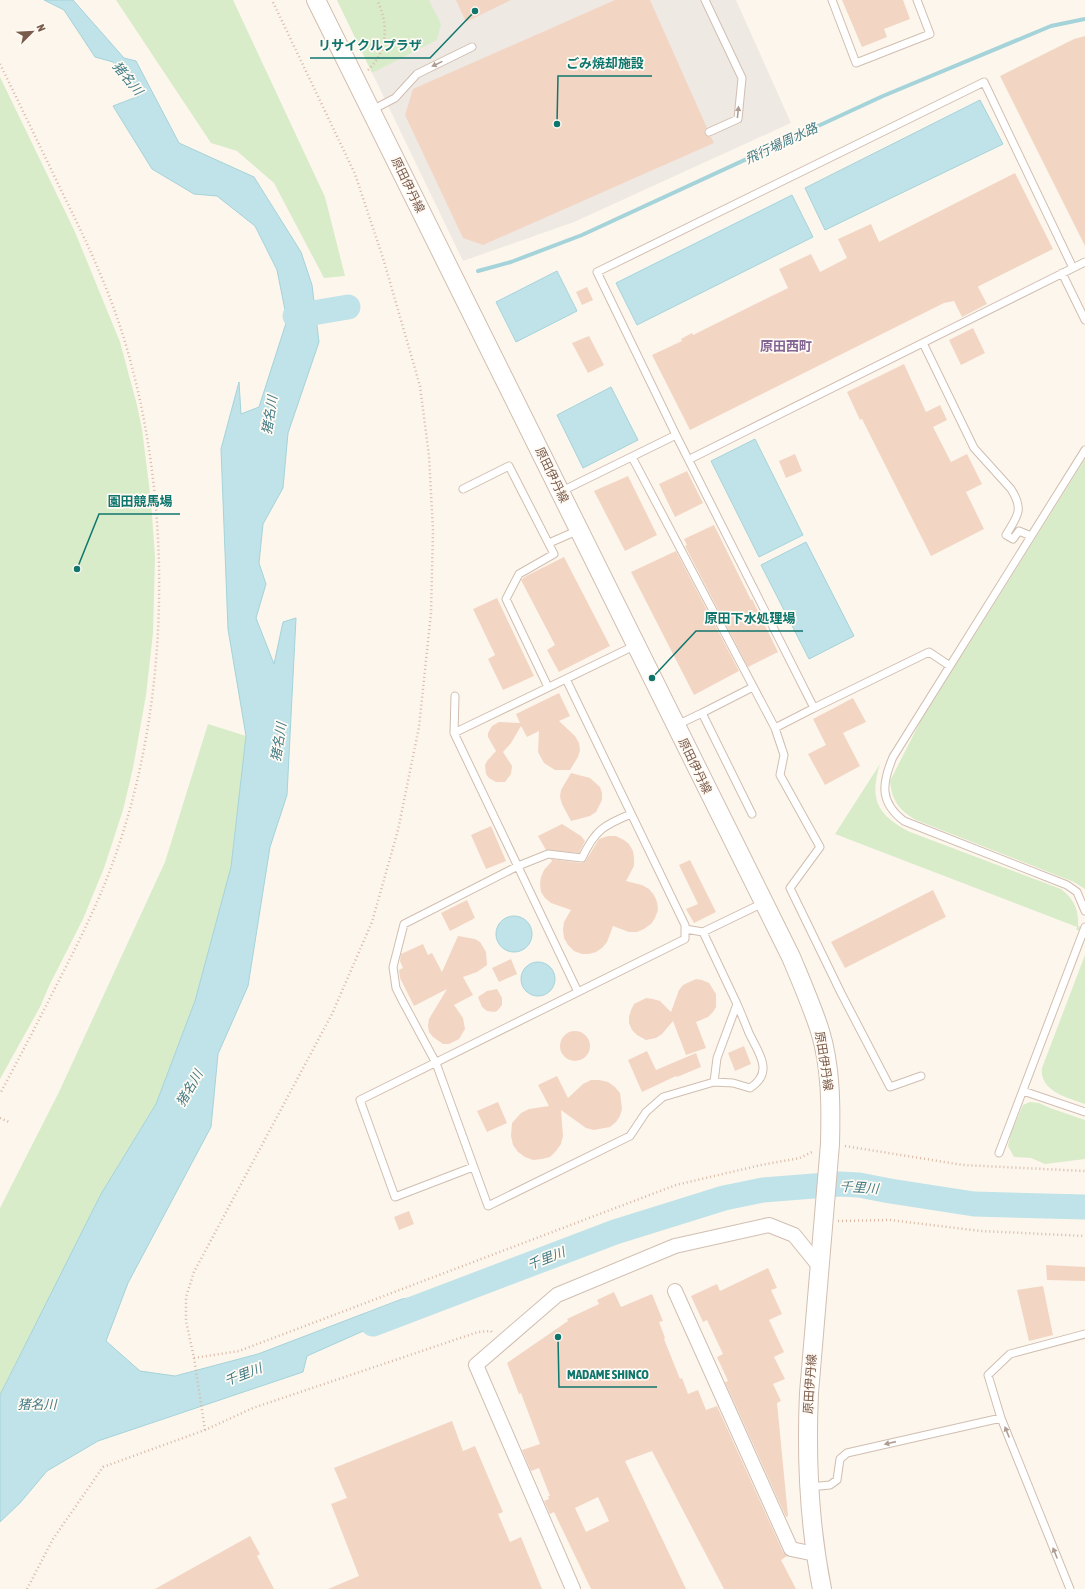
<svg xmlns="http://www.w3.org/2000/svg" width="1085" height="1589" font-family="'Asap Condensed','Noto Sans JP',sans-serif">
  <rect width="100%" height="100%" fill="#fdf6ec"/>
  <!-- industrial -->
  <path fill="#efe9e4" d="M 337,0 L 736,0 L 791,123 L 574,222 L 463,261 Z"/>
  <!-- green -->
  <path fill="#d8ecc9" d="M 116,0 L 233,0 L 325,197 L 345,276 L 324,278 L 274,183 L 237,151 L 211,143 Z
    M 337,0 L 429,0 L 441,24 L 437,40 L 372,73 Z
    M 0,77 L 75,232 L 120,342 L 137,405 L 142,429 L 151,501 L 155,557 L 153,633 L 146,695 L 133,768 L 123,810 L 104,868 L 83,919 L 49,986 L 40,1007 L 0,1079 Z
    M 1085,459 L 1085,889 L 1074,882 L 916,820 C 899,810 892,801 890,781 L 921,720 Z
    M 208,724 L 246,736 L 231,867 L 195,1001 L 156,1104 L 101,1194 L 0,1395 L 0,1208 L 59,1092 L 165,862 Z
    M 880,764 C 869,799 877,815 910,832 L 1061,889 C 1074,899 1079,910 1078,926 L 1081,927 L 1079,930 L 1076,930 L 1077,927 L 835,834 Z
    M 1085,955 L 1085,1104 C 1068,1098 1039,1091 1042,1068 Z
    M 1030,1102 L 1039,1103 L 1050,1108 L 1085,1120 L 1085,1159 L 1045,1164 L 1031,1158 L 1014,1157 L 1008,1146 L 1011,1133 L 1023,1105 Z"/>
  <!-- water -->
  <path fill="#bfe3e8" stroke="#a5d3da" d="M 44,0 L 73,0 L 124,58 L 136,61 L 179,143 L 254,177 L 301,252 L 312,285 L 319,342 L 288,433 L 283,488 L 263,524 L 259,563 L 266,584 L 256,618 L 274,664 L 283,622 L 296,618 L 287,795 L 270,847 L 248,986 L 218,1054 L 211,1127 L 128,1283 L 106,1341 L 140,1371 L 175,1376 L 258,1354 L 402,1299 L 451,1292 L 307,1356 L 303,1372 L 98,1441 L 47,1471 L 20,1503 L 0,1522 L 0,1395 L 101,1194 L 156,1104 L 195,1001 L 231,867 L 246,736 L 228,629 L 221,449 L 239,382 L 241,414 L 259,407 L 287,320 L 277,270 L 255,226 L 217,196 L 194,194 L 152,169 L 113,106 L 139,96 L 113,62 L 95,57 L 64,10 Z
    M 980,100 L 1003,144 L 825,230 L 805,188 Z
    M 792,195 L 813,237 L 637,325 L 616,283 Z
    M 557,271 L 577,311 L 516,342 L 496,302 Z
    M 611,387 L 638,440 L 583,468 L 557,415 Z
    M 755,439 L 803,535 L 759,557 L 711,461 Z
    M 806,542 L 854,636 L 809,659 L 761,565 Z
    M496 934a18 18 0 1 1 36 0a18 18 0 1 1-36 0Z
    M521 979a17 17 0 1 1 34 0a17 17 0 1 1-34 0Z"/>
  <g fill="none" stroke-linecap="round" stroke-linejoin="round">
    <!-- stream -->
    <path stroke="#a5d3da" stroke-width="4" d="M 478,271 L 511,262 L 582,235 L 883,96 L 1051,26 L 1085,19"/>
    <!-- river -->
    <path stroke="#bfe3e8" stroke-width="25" d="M 295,316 L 348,307
      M 373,1324 L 615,1232 L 724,1198 L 763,1190 L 839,1184 L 859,1185 L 890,1191 L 974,1204 L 1085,1207"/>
  </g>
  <!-- building -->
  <path fill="#f3d5c3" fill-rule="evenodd" d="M 456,0 L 511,0 L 466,22 Z
    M 615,0 L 650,0 L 707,128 L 704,131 L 705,134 L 711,137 L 714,143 L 483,245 L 463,238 L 405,115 L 413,89 Z
    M 842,0 L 903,0 L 910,19 L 884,29 L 887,37 L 862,47 Z
    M 1085,36 L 1085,246 L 1000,76 L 1074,39 Z
    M 1015,173 L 1053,249 L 979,286 L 978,287 L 987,304 L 962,317 L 954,301 L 944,303 L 690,430 L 652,355 L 682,341 L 681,339 L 692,333 L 693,335 L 788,288 L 779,269 L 811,254 L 820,272 L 847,258 L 838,239 L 871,224 L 879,242 Z
    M 587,287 L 593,300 L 582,305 L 576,292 Z
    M 973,328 L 985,353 L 961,365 L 949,340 Z
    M 589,336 L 604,365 L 588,373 L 572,343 Z
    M 904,364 L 926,412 L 940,405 L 947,420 L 933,427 L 951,462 L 967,454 L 982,484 L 966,492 L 984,529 L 931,556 L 862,419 L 860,420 L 847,392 Z
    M 795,454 L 802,471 L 786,478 L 779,461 Z
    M 687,471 L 703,503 L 675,517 L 659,484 Z
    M 628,476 L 657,535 L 625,551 L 594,491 Z
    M 714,525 L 751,600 L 752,599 L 778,652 L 748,667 L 685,546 L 687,545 L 684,539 Z
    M 676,551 L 739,671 L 694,695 L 631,572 Z
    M 564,557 L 610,646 L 559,672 L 547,650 L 555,645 L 521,580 L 523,578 L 528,575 Z
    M 497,598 L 534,676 L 503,690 L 488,659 L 495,655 L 473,609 Z
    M 559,693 L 570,716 L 559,721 L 575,736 L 579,743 L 580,750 L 578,757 L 570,770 L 555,770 L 544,763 L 538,752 L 539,731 L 527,737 L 521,726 L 511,743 L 503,752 L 512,766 L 511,774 L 505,782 L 496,782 L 489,778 L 486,774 L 485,765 L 487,761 L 496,751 L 488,737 L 488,733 L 492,726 L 499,722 L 520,723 L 516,714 Z
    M 853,698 L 866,722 L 843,733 L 860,766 L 825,785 L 808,754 L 826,745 L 813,719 Z
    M 571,773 L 590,778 L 600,787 L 602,793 L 602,800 L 596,812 L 590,816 L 571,821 L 562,804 L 560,797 L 561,790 Z
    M 562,824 L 581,836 L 585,841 L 579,853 L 546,850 L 538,836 Z
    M 491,826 L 506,861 L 486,869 L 471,835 Z
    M 608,836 L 616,836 L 624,840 L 629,844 L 633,851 L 634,858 L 634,866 L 626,881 L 642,885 L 649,889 L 654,895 L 657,902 L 658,910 L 655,918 L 651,924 L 644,929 L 637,932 L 629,932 L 613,926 L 607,942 L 602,948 L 596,952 L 589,954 L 582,954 L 574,951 L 568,945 L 564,938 L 563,930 L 564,922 L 571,910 L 551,903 L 545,898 L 541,892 L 540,884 L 541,877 L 544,870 L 552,861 L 551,859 L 581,863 L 585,862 L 599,839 Z
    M 690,860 L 716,912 L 694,923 L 686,909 L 698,904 L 679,865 Z
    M 933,890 L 946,917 L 845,968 L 831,942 Z
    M 467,900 L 475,918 L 450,931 L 441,913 Z
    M 458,936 L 475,939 L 480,942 L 486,952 L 487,965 L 477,972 L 463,977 L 473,995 L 454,1005 L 463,1018 L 465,1029 L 459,1039 L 449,1044 L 443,1044 L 433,1037 L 429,1032 L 428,1026 L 429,1019 L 447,989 L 414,1006 L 400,978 L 399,970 L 403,968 L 400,961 L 401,954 L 423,944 L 428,955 L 432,953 L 442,972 Z
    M 511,959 L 517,974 L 499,982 L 492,968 Z
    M 696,979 L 702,980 L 709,983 L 716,994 L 716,1007 L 713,1012 L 708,1017 L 696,1022 L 706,1048 L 686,1055 L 673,1021 L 662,1034 L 656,1038 L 646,1040 L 637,1035 L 632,1030 L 629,1023 L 629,1017 L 631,1010 L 634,1004 L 646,998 L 653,999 L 660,1001 L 671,1012 L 679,990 L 683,985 Z
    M 497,989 L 502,998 L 502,1005 L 497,1011 L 494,1012 L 487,1011 L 482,1007 L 478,997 L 487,991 Z
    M560 1046a15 15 0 1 1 30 0a15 15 0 1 1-30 0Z
    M 744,1046 L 751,1064 L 735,1071 L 728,1053 Z
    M 647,1051 L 656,1070 L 696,1053 L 701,1067 L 677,1077 L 676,1076 L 642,1092 L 628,1060 Z
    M 557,1076 L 568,1098 L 583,1084 L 591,1080 L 599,1080 L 608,1082 L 615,1087 L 620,1093 L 622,1109 L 620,1116 L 616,1122 L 610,1127 L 594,1130 L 586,1128 L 561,1110 L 563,1136 L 561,1144 L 556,1151 L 550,1157 L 542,1159 L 533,1160 L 525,1157 L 518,1152 L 513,1145 L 511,1136 L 512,1123 L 521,1113 L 529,1109 L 549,1106 L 538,1085 Z
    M 498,1102 L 507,1123 L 487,1132 L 477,1111 Z
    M 409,1211 L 414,1224 L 399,1230 L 394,1217 Z
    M 1046,1265 L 1085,1267 L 1085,1281 L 1047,1280 Z
    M 768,1268 L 777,1288 L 771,1290 L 782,1314 L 769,1320 L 784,1352 L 774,1357 L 785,1379 L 773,1384 L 781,1401 L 777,1403 L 788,1516 L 786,1517 L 725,1382 L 728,1381 L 717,1357 L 723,1354 L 707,1320 L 703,1322 L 691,1296 L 717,1284 L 720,1291 Z
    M 1043,1286 L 1053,1335 L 1029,1341 L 1017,1290 Z
    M 614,1292 L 621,1307 L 652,1294 L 663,1321 L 659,1322 L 665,1338 L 664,1339 L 680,1379 L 682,1378 L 688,1394 L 698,1390 L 706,1410 L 717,1406 L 783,1552 L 787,1556 L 781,1560 L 796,1589 L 724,1589 L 652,1451 L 625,1461 L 686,1589 L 591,1589 L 554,1512 L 550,1514 L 544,1501 L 549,1499 L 548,1496 L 550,1496 L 539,1468 L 531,1471 L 522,1450 L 540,1444 L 521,1393 L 519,1394 L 507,1363 L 568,1321 L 567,1319 L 599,1304 L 597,1300 ZM 598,1497 L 609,1521 L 586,1532 L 575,1508 Z
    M 452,1421 L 463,1451 L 475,1446 L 503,1512 L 498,1514 L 510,1542 L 521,1537 L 542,1589 L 328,1589 L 359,1576 L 331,1504 L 347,1498 L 334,1468 Z
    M 250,1536 L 260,1554 L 257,1556 L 274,1589 L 155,1589 Z"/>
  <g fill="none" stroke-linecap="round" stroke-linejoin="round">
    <defs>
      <path id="service" d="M 705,0 L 742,78 L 738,119 L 709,132
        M 832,0 L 856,63 L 930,34 L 917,0
        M 372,110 L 395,98 L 417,74 L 472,47
        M 1062,273 L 1085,320
        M 923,343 L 974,448 L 1011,489 C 1024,510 1018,515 1006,535 L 1013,539 L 1019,531 L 1031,536
        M 1085,450 L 893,757 C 882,783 879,802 904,821 L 1067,885 L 1077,892 L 1085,911
        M 632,457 L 775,728 L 784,755 L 780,775 L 820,847 L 790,888 L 841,993 L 890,1087 L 921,1076
        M 690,459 L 1085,262
        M 463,489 L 509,466 L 554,554 L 519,574 L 506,599 L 548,687
        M 560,492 L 676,435
        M 549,543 L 579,530
        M 455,696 L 454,733 L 578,992
        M 814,708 L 929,652 L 950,666
        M 677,725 L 702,713
        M 775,728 L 814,708 L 676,435 L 597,272 L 984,82 L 1073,268
        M 454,733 L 636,645
        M 631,814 C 604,825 595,830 582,858 L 548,854 L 518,866 L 404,924 L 393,967 L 396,988 L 402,1000 L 436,1063 L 488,1206 L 630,1136 L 646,1112 L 663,1097 L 714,1082 L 733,1083 L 750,1088 C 775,1072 758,1052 749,1033 C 745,1023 741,1013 737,1004
        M 752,814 L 702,713 L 753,687
        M 685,929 L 703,932 L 763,903
        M 703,932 L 737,1004 L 717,1058 L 714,1082
        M 1023,1091 L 1085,1112
        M 999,1153 L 1085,927
        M 473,1167 L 395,1197 L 360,1100 L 685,939 L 685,925 L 566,679
        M 1001,1418 L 988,1375 L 1010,1354 L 1085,1334
        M 809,1487 L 830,1485 L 837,1480 L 840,1459 L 847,1453 L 1001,1418 L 1070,1589"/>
      <path id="minor" d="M 675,1291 L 791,1549 L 815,1554
        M 573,1589 L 476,1365 L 557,1295 L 675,1246 L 769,1225 L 794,1235 L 820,1267"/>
      <path id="tertiary" d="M 316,0 L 791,957 C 801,981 812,1006 820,1031 C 831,1067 831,1106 830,1144 L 809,1393 C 806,1459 809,1524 822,1589"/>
    </defs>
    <!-- service casing -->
    <use href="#service" stroke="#d1beb0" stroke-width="9"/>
    <!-- minor casing -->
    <use href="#minor" stroke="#d1beb0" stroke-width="16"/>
    <!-- tertiary casing -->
    <use href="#tertiary" stroke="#d1beb0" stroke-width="20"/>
    <!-- path -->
    <path stroke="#d9b8a5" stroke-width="2.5" stroke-dasharray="1 3" stroke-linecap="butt" d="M 0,64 C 20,105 40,146 60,188 C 82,232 103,276 119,323 C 174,489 173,698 113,862 C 97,907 75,949 53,992 C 36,1026 18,1060 0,1094
      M 368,70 C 388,51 389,24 377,0
      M 0,1118 L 9,1122
      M 845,1146 L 963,1165 L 1085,1171
      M 838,1221 L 890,1220 L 981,1231 L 1085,1236
      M 194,1358 L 239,1351 L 676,1185 L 761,1165 L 800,1158 L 814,1151
      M 205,1430 L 194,1358 L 186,1321 L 186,1297 L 194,1272 L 332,1014 L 372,922 L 398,830 L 419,727 L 431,613 L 433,530 L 429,456 L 420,386 L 383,258 L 355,174 L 272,0
      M 27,1589 L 53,1539 L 103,1467 L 205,1430 L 253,1408 L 478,1332 L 491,1331 L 493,1334"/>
    <!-- service -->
    <use href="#service" stroke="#fff" stroke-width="7"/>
    <!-- minor -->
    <use href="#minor" stroke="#fff" stroke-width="14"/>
    <!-- tertiary -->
    <use href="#tertiary" stroke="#fff" stroke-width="18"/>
  </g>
  <!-- one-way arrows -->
  <defs><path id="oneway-solid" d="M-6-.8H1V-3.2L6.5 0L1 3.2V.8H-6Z"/></defs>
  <g fill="#af9d94">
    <use href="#oneway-solid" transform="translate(437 64) rotate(154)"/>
    <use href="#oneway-solid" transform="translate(738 112) rotate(-84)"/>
    <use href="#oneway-solid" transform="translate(1007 1432) rotate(-112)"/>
    <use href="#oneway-solid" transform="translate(890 1443) rotate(167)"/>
    <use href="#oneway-solid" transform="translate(1055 1553) rotate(-112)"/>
  </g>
  <g text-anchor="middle" stroke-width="3.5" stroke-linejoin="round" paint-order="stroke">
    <!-- street labels -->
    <g font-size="12" fill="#7a5c4d" stroke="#fffaf3">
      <text transform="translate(408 185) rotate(64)" y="4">原田伊丹線</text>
      <text transform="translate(552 475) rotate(64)" y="4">原田伊丹線</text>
      <text transform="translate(695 766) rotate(64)" y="4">原田伊丹線</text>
      <text transform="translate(824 1061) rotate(81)" y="4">原田伊丹線</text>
      <text transform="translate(810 1384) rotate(-86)" y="4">原田伊丹線</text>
    </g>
    <!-- water labels -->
    <g font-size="13" font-style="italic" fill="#437c86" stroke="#fffaf3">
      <text transform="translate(128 78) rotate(50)" y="5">猪名川</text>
      <text transform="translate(781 143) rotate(-25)" y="5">飛行場周水路</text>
      <text transform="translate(269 415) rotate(-81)" y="5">猪名川</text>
      <text transform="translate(278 742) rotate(-81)" y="5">猪名川</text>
      <text transform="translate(189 1088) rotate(-60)" y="5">猪名川</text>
      <text transform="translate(859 1187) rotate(4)" y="5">千里川</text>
      <text transform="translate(546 1258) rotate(-21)" y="5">千里川</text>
      <text transform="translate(243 1374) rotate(-21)" y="5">千里川</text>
      <text x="37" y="1409">猪名川</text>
    </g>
    <!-- neighbourhood labels -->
    <g font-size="13" font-weight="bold" fill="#846695" stroke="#fffaf3">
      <text x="786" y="351">原田西町</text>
    </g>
  </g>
  <!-- callouts -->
  <path fill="none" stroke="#0f766e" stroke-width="1.5" d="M475 11L430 58H310M557 124L558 76H652M77 569L99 514H180M652 678L696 631H803M558 1337L559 1387H657"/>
  <g fill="#0f766e" stroke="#fffaf3" stroke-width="1.5">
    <circle cx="475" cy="11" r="4"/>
    <circle cx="557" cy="124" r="4"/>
    <circle cx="77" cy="569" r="4"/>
    <circle cx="652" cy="678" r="4"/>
    <circle cx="558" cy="1337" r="4"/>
  </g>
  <g font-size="13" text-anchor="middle" font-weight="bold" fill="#0f766e" stroke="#fffaf3" stroke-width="3.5" stroke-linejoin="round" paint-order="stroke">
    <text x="370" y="50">リサイクルプラザ</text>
    <text x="605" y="68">ごみ焼却施設</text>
    <text x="140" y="506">園田競馬場</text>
    <text x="750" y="623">原田下水処理場</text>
    <text x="608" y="1379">MADAME SHINCO</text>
  </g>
  <!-- north arrow -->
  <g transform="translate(32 32) rotate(66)" stroke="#fffaf3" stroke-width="3" paint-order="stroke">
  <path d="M0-3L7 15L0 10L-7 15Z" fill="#7a5c4d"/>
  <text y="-6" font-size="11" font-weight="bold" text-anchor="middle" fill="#7a5c4d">N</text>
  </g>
</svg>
